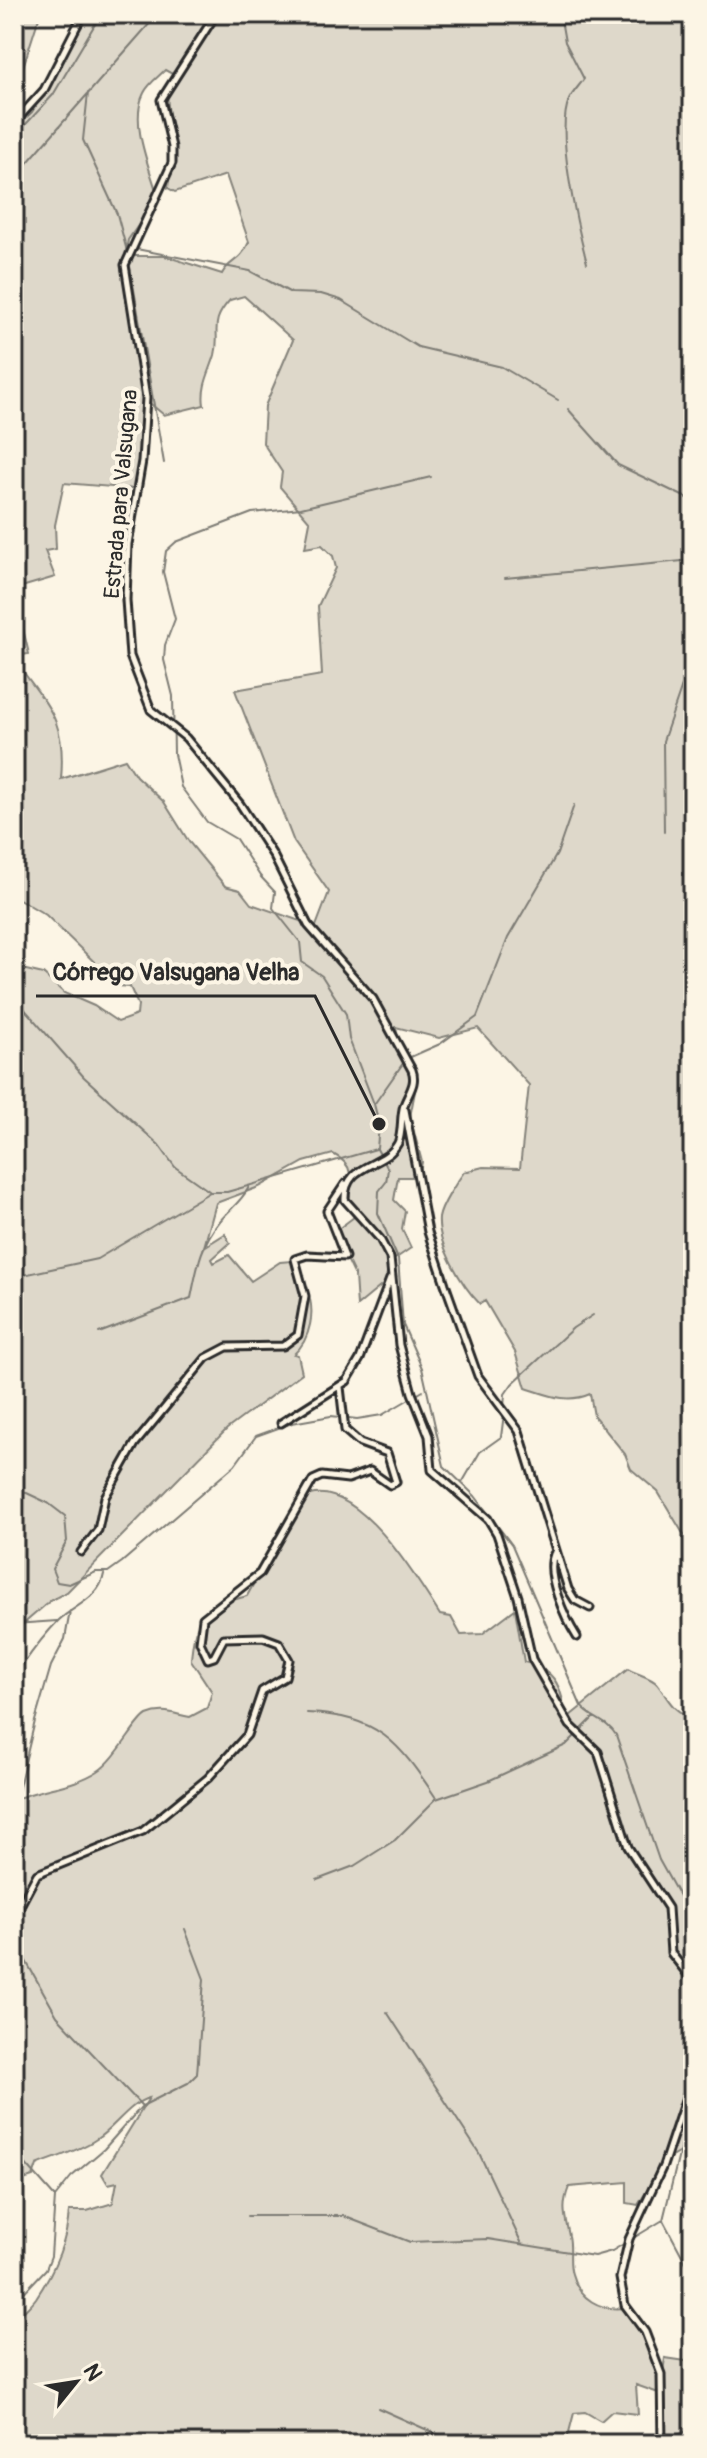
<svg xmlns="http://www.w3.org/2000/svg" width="707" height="2458" font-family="Pangolin,sans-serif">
  <rect width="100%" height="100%" fill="#fcf5e5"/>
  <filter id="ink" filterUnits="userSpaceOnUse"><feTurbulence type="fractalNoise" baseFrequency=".0125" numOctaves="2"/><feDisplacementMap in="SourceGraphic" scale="16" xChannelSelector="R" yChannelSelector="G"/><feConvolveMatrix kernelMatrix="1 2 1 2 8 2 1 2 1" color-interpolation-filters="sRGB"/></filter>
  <g filter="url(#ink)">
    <!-- green -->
    <path fill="#ded8ca" stroke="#84827a" stroke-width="2" fill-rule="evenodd" d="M 14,14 L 40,14 L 14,95 Z
      M 89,14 L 693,14 L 693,1550 L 658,1492 L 631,1469 L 625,1454 L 594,1416 L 590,1394 C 567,1404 548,1395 526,1388 L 515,1352 L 485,1301 L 480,1304 C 462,1286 437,1244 439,1218 C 441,1206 456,1183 464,1172 L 483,1167 L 520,1168 L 529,1085 L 478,1028 L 439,1038 L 396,1027 L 399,1045 L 417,1081 L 410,1117 L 422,1162 L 419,1177 L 398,1177 L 394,1200 L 405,1211 L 402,1229 L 411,1248 L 389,1263 L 386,1282 L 357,1306 L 355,1276 L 334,1232 L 354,1217 L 344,1199 C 351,1178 356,1166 333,1154 L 304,1162 L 259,1187 L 216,1203 L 204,1247 L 225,1234 L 230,1243 L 212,1259 L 214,1263 L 229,1255 L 251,1281 L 280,1262 L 291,1261 C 293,1276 299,1276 306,1289 C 317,1310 310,1340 294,1354 L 298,1355 L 302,1373 L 227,1429 L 67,1592 L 51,1600 L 14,1632 L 14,972 L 22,969 L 43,974 L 64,993 L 94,1006 L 118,1022 L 137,1015 L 138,1005 L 130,987 L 119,986 L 46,915 L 14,896 L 14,129 L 32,112 ZM 165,70 L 178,77 L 167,94 L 172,155 L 168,188 L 175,192 L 226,175 L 249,242 C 240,263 229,260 222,274 L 165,256 L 125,256 L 128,240 L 158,197 C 150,168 129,122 144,93 C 148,84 158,77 165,70 ZM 244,296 L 293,340 L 265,406 L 263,443 L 282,472 L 280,487 L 310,522 L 305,548 L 322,545 L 333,556 L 336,568 L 318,606 L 322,675 L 235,690 L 294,842 L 329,892 L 313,934 L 306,923 L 251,904 L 240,890 L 225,886 L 189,842 L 164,802 L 136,776 L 125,759 L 61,779 C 66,722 51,710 19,666 L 21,655 L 29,654 L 17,604 L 18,588 L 55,577 L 45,551 L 56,549 L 55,525 L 64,483 L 136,489 L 147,401 L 164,415 L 204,405 C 201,386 210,372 215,355 C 221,331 208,324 230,300 Z
      M 305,1490 L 310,1495 C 359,1481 418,1580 440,1615 L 451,1617 L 461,1635 L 482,1634 L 515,1609 L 524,1662 C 556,1668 564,1691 565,1720 L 628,1669 C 636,1674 651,1677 657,1684 C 669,1699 672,1712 693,1718 L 693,2173 L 687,2148 L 666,2160 L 638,2205 L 627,2203 L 627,2182 L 569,2187 C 561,2207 565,2216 569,2236 C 572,2248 568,2263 572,2274 C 579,2299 600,2311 625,2308 L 642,2331 L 663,2372 L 665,2358 L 693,2362 L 693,2429 L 664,2440 L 664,2395 L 636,2385 L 638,2414 L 612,2411 L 601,2421 L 585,2412 L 574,2413 L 566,2444 L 14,2444 L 14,2328 C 18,2313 28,2309 36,2298 C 54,2271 67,2242 69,2211 L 87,2211 L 113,2203 L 117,2182 L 108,2184 L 102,2174 L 149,2098 C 129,2103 114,2129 95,2140 C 78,2151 56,2157 37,2165 L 33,2177 L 14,2183 L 14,1800 C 41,1787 72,1788 98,1771 C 116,1760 136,1721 147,1715 C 164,1708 173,1714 190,1717 L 207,1708 L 212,1692 L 191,1660 C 194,1615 206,1607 247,1596 Z"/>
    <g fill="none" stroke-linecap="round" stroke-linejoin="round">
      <!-- stream -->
      <path stroke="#7d7b74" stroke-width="2" d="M 560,14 L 565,42 L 584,79 C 579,86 572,93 569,100 C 555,131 578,229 587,263
        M 88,93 L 83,140 L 117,214 L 128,255
        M 14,137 L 53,95 L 101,14
        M 14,178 L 158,14
        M 126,247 L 250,271 L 291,293 L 321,294 L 341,300 L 418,347 L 502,367 L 558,400
        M 129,261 L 164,463
        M 568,409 L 618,465 L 693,501
        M 431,477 L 301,508 L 252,513 L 176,542 L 166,551 L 163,572 L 175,619 L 165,645 L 164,660 L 173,696 L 174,754 L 181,787 L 207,822 L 236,839 L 260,876 L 275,892 L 273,908 L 300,942 L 302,962 L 322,976 L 346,1014 L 349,1039 L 374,1104 L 379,1124 L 377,1149 L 388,1169 L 386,1182 L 379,1191 L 378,1213 L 398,1259 L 403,1325 L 422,1368 L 444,1466 L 475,1496 L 512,1545 L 581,1706 C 591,1719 607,1720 616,1735 L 659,1860 L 693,1921
        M 505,578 L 693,560
        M 664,832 L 663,741 L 693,654
        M 14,997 L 84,1077 L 159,1145 L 175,1167 L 209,1191
        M 375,1103 L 406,1059 L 440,1044 L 477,1017 L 508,938 L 557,854 L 574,805
        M 688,1109 L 693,1114
        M 14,1277 L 97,1259 L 210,1192 L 227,1192 L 376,1149
        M 99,1333 L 191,1298 C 197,1269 200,1245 220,1221 C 230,1209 241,1202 249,1187
        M 504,1407 L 505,1394 L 512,1384 L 573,1328 L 593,1315
        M 462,1483 L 480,1452 L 501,1437 L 504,1414
        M 14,1487 L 48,1503 L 65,1516 L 67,1541 L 52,1569 L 57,1582 L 69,1584 L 96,1572 L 108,1572 L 122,1562 L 235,1465 L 256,1436 L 292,1423 L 331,1416 L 357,1419 L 382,1415 L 423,1391
        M 14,1624 L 57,1621
        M 14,1671 L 22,1666 C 33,1650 45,1634 59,1620 C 75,1605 100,1598 104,1574
        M 307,1713 C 378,1716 398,1741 436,1798
        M 18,1791 L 35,1721 L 51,1666 L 65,1639 L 70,1611
        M 317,1880 L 354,1866 L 395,1840 L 436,1799 L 488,1781 L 566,1745 L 594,1717
        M 14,1940 L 57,2016 L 141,2105
        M 387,2012 L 479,2153 L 521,2242
        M 693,2097 L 663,2220 L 693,2276
        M 14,2151 L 54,2196
        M 247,2216 L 343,2216 L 410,2242 L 488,2239 L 594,2256 L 612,2251 L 663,2220
        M 14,2303 L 46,2269 L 51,2256 L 55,2197 L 71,2177 L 104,2149 L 142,2106 L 188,2083 L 197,2074 L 204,1979 L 185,1929
        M 378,2408 L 459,2444
        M 165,2442 L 166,2444
        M 693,2444 L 693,2443"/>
      <defs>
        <path id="minor" d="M 216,14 L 161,100 L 172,147 L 172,163 L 125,265 L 146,398 L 142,461 L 128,544 L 126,600 L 130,656 L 151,710 L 186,738 L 240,804 L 273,855 L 308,925 L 373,999 L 412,1070 C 417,1083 409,1092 404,1105 C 400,1117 403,1132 398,1143 C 384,1169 344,1162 345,1200 L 380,1239 L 390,1258 L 399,1345 L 412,1393 L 429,1436 L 432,1470 L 488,1519 L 497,1534 L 518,1597 L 532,1659 L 570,1725 L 598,1752 L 628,1847 L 668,1908 L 671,1953 L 693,1981
          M 14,123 L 44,90 L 83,14
          M 405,1110 L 428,1232 L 445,1284 L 478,1376 L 519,1431 L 568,1589 L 575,1600 L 590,1608
          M 281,1423 L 347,1381 L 360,1359 L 390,1279
          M 81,1552 L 98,1530 L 105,1497 L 135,1444 L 206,1358 L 227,1347 L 283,1346 L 298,1335 L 305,1296 L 295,1259 L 307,1255 L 345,1257 L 327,1211 L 345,1184
          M 554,1554 C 545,1575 565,1618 577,1637
          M 14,1917 L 37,1874 L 143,1831 L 208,1778 L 247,1735 L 262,1691 L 285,1677 L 289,1660 L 279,1643 L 263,1637 L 224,1638 L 214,1657 L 208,1659 L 200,1642 L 203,1618 L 260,1573 L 313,1480 L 322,1476 L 348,1479 L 370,1471 L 390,1485 L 396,1482 L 387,1453 L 360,1443 L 345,1430 L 340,1387
          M 662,2444 L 661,2374 L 645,2332 L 625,2305 L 620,2278 L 629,2239 L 663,2166 L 693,2076"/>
      </defs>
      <!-- minor casing -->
      <use href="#minor" stroke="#2b2b2b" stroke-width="11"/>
      <!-- minor -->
      <use href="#minor" stroke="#fcf5e5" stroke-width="5"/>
    </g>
  </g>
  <g text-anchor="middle" stroke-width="8" stroke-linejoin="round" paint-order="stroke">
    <!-- street labels -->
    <g font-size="22" fill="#2b2b2b" stroke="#fcf5e5">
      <text transform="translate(120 494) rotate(-85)" y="8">Estrada para Valsugana</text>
    </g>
  </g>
  <!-- callouts -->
  <path fill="none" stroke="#2b2b2b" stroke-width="3" d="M379 1124L315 996H36"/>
  <circle fill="#2b2b2b" stroke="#fcf5e5" stroke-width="3" cx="379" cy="1124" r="8"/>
  <g font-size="24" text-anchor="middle" font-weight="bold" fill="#2b2b2b" stroke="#fcf5e5" stroke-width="8" stroke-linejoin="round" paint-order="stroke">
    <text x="176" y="980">Córrego Valsugana Velha</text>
  </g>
  <!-- margin -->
  <rect width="707" height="2458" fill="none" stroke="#fcf5e5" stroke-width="48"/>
  <rect x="24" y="24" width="659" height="2410" fill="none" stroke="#2b2b2b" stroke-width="3" filter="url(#ink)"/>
  <!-- north arrow -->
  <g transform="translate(76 2382) rotate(60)" stroke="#fcf5e5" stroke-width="6" paint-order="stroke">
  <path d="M0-6L14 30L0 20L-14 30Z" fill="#2b2b2b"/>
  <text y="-12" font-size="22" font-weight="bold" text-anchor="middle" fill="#2b2b2b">N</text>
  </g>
</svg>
